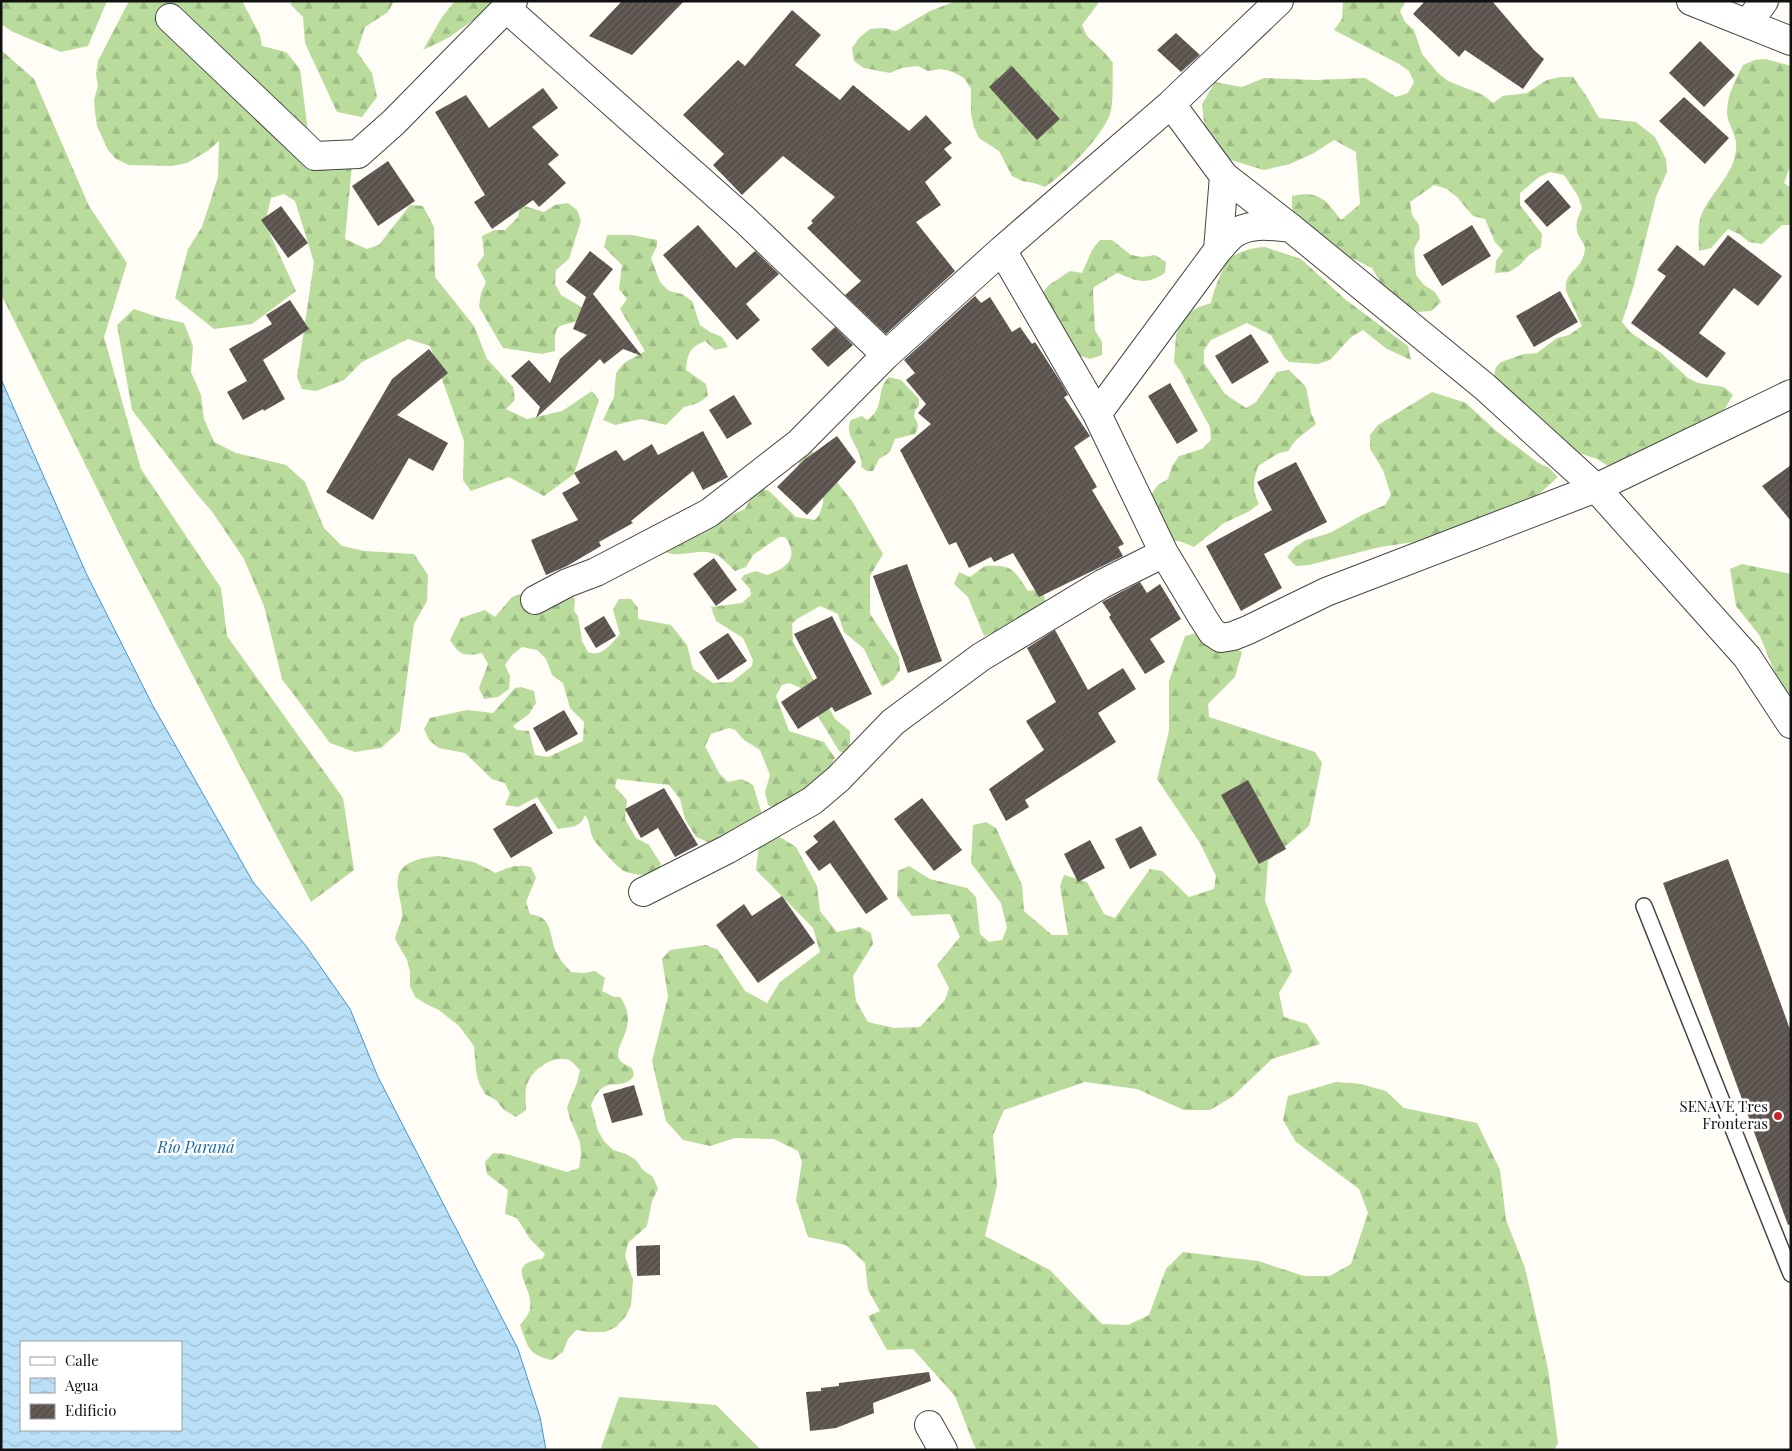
<svg xmlns="http://www.w3.org/2000/svg" width="1792" height="1451" font-family="'Playfair Display',serif">
  <defs>
    <pattern id="forest-firs" width="22" height="20" patternUnits="userSpaceOnUse" patternTransform="scale(1.25)"><rect width="22" height="20" fill="#b9dc9c"/><path d="M5 1l3.5 6h-7zM16 11l3.5 6h-7z" fill="#9ebc85"/></pattern>
    <pattern id="water-waves" width="16" height="10" patternUnits="userSpaceOnUse" patternTransform="scale(1.25)"><rect width="16" height="10" fill="#b9e0f7"/><path d="M0 5q4-4 8 0t8 0" fill="none" stroke="#9ebfd3"/></pattern>
    <pattern id="building-hatch" width="6" height="6" patternUnits="userSpaceOnUse" patternTransform="scale(1.25)"><rect width="6" height="6" fill="#5a524d"/><path d="M-1 1l2-2M0 6l6-6M5 7l2-2" fill="none" stroke="#6d6662"/></pattern>
  </defs>
  <rect width="100%" height="100%" fill="#fffdf5"/>
  <!-- forest -->
  <path fill="url(#forest-firs)" d="M 1,1 L 107,1 L 88,46 L 61,52 L 13,32 L 1,24 Z
    M 129,1 L 242,1 L 260,35 L 262,46 L 286,52 L 300,69 L 308,132 L 352,164 L 345,239 L 367,249 L 379,245 L 410,205 L 423,206 L 434,227 L 435,277 L 474,326 L 487,359 L 513,387 L 515,400 L 506,409 L 527,419 L 562,411 L 592,391 L 599,400 L 574,474 L 544,496 L 509,477 L 471,491 L 463,480 L 464,441 L 430,346 L 408,339 L 362,362 L 344,380 L 316,391 L 302,389 L 297,377 L 314,262 L 295,201 L 284,194 L 271,198 L 265,223 L 296,291 L 252,324 L 214,329 L 175,298 L 188,249 L 202,227 L 218,177 L 219,141 L 209,150 L 187,163 L 172,166 L 129,165 L 116,159 L 108,150 L 97,126 L 95,112 L 94,100 L 98,86 L 96,74 L 98,61 Z
    M 293,1 L 394,1 L 388,12 L 365,27 L 357,52 L 372,73 L 377,97 L 362,117 L 337,112 L 305,43 L 303,17 L 290,4 Z
    M 455,1 L 500,1 L 448,38 L 423,50 L 442,17 Z
    M 956,1 L 1100,1 L 1082,25 L 1087,36 L 1105,53 L 1113,63 C 1112,77 1114,103 1110,114 C 1102,137 1065,174 1045,187 L 1034,183 L 1022,181 L 1012,176 L 999,151 L 979,138 L 974,127 L 971,114 L 971,89 L 964,78 L 953,72 L 941,69 L 928,71 L 918,66 L 901,68 L 890,73 L 864,68 L 854,61 L 852,48 L 859,38 L 870,29 L 883,28 L 896,31 L 930,11 Z
    M 1343,1 L 1406,1 L 1400,11 L 1405,22 L 1414,30 L 1422,54 L 1438,73 L 1448,81 L 1483,95 L 1493,103 L 1503,96 L 1527,93 L 1547,80 L 1560,77 L 1573,77 L 1587,97 L 1599,118 L 1636,122 L 1655,137 L 1666,159 L 1667,172 L 1656,197 L 1634,285 L 1622,322 L 1630,332 L 1650,346 L 1660,352 L 1688,378 L 1698,383 L 1724,387 L 1733,395 L 1720,417 L 1696,431 L 1669,438 L 1628,464 L 1615,467 L 1608,466 L 1597,459 L 1573,451 L 1546,432 L 1537,415 L 1531,412 L 1493,379 L 1496,367 L 1501,362 L 1524,354 L 1537,353 L 1557,338 L 1569,335 L 1582,326 L 1566,291 C 1564,272 1578,272 1583,257 C 1589,243 1579,241 1577,231 C 1575,223 1579,215 1582,208 L 1578,196 L 1564,175 L 1550,172 L 1539,177 L 1520,193 L 1520,205 L 1542,234 L 1541,247 L 1529,255 L 1520,265 L 1509,272 L 1495,273 L 1496,261 L 1503,251 L 1495,242 L 1485,219 L 1473,216 L 1457,197 L 1447,189 L 1434,185 L 1410,202 L 1412,215 L 1419,225 L 1420,238 L 1414,249 L 1416,275 L 1424,285 L 1435,292 L 1441,302 L 1431,311 L 1419,312 L 1405,307 L 1384,292 L 1379,280 L 1372,268 L 1315,240 L 1292,209 L 1292,196 C 1319,190 1326,200 1341,220 L 1360,204 L 1356,152 L 1334,140 L 1314,153 L 1290,164 L 1264,170 L 1214,155 L 1205,131 L 1202,104 L 1215,82 L 1242,87 L 1264,78 L 1314,80 L 1365,78 L 1396,97 L 1408,93 L 1414,82 L 1409,71 L 1399,64 L 1334,30 L 1342,19 Z
    M 1,50 L 34,79 L 89,206 L 127,263 L 104,337 L 141,469 L 221,588 L 227,636 L 343,798 L 354,870 L 311,902 L 129,553 L 1,294 Z
    M 1766,59 L 1791,66 L 1791,164 L 1784,183 L 1791,188 L 1791,225 L 1782,225 L 1762,244 L 1749,242 L 1739,234 L 1728,229 L 1711,248 L 1699,251 C 1699,239 1697,224 1702,213 C 1712,191 1734,175 1736,149 C 1738,136 1727,124 1727,112 C 1727,95 1736,79 1743,65 L 1755,60 Z
    M 568,203 L 577,210 L 581,221 L 569,259 L 556,270 L 555,284 L 561,295 L 583,308 L 579,321 C 554,327 555,324 555,351 L 542,354 L 503,348 L 479,307 L 481,293 L 486,282 L 477,265 L 484,255 L 482,236 L 494,230 L 505,230 L 518,217 L 521,205 L 544,212 L 555,205 Z
    M 607,235 L 632,235 L 657,240 L 657,246 L 651,258 L 660,282 L 669,291 L 682,294 L 692,301 L 700,325 L 710,332 L 722,337 L 728,347 L 715,350 L 705,341 C 689,348 688,352 686,370 L 706,384 L 708,396 L 698,403 L 684,407 L 666,425 L 641,419 L 615,425 L 603,420 L 614,397 L 616,373 L 624,363 L 645,351 L 620,309 L 627,299 L 619,289 L 622,265 L 604,247 Z
    M 1100,240 L 1112,240 L 1131,255 L 1143,257 L 1155,255 L 1166,262 L 1165,273 C 1144,286 1138,281 1117,273 L 1094,287 L 1093,291 L 1095,330 L 1102,342 L 1102,355 L 1090,359 L 1078,355 L 1070,345 L 1067,332 L 1059,323 L 1040,296 L 1049,285 L 1070,271 L 1082,273 L 1092,250 Z
    M 1265,247 L 1301,259 L 1346,300 L 1408,346 L 1411,360 L 1387,349 L 1363,330 L 1350,338 L 1330,360 L 1318,364 L 1289,362 L 1284,357 L 1271,335 L 1247,323 L 1211,340 L 1204,350 L 1204,363 L 1225,394 L 1246,408 L 1256,402 L 1277,372 L 1289,370 L 1306,387 L 1311,413 L 1316,424 L 1296,440 L 1288,451 L 1279,453 L 1258,466 C 1253,482 1252,489 1259,504 L 1248,512 L 1224,523 L 1194,547 L 1182,542 L 1169,539 L 1150,496 L 1158,485 L 1168,479 L 1172,466 L 1179,456 L 1202,449 L 1211,440 L 1210,427 L 1192,394 L 1181,372 L 1174,362 L 1176,335 L 1181,323 L 1188,313 L 1199,307 L 1211,303 C 1213,292 1223,266 1230,258 C 1237,252 1255,247 1265,247 Z
    M 134,309 L 158,317 L 184,323 L 193,346 L 191,372 L 201,395 L 204,419 L 214,442 L 236,453 L 286,465 L 305,482 L 324,528 L 342,546 L 365,551 L 414,554 L 428,575 L 427,601 L 414,624 L 400,731 L 381,748 L 355,752 L 330,743 L 282,679 L 264,606 L 244,559 L 213,513 L 196,493 L 132,410 L 117,325 Z
    M 889,377 L 901,380 L 919,399 L 919,406 L 915,410 L 914,417 C 919,424 919,427 915,434 L 895,439 L 890,452 L 879,459 L 873,471 L 867,471 L 861,467 C 865,450 842,437 851,420 L 862,416 L 867,420 C 886,408 875,390 889,377 Z
    M 1432,392 L 1466,403 L 1495,430 L 1537,462 L 1549,468 L 1558,477 L 1538,495 L 1527,502 L 1421,541 L 1380,547 L 1309,565 L 1296,566 L 1287,557 L 1295,547 L 1306,540 L 1330,533 L 1362,515 L 1385,505 L 1391,495 L 1383,470 L 1370,449 L 1370,435 L 1378,425 Z
    M 807,451 L 813,452 L 852,501 L 883,554 L 870,576 L 870,614 L 899,657 L 900,670 L 893,680 L 882,687 L 864,649 L 844,632 L 838,614 L 820,606 L 797,619 L 792,624 L 793,642 L 835,719 L 850,731 L 850,750 L 845,754 L 839,751 L 801,688 L 789,683 L 782,685 L 776,696 L 789,731 L 824,742 L 835,758 L 829,769 L 809,784 L 791,804 L 779,810 L 768,805 L 765,792 L 770,775 L 760,750 L 744,740 L 735,730 L 729,728 L 711,734 L 705,746 L 719,773 L 728,782 L 742,779 L 753,785 L 762,814 L 757,826 L 736,828 L 715,845 L 696,837 L 685,819 L 680,799 L 669,785 L 617,779 L 615,787 L 627,800 L 625,819 L 636,838 L 649,845 L 661,864 C 656,878 636,876 624,871 C 618,868 598,846 594,840 C 589,832 591,823 585,815 C 581,828 570,827 558,829 L 537,797 L 518,807 L 505,805 L 510,794 L 505,783 L 492,779 L 465,753 L 439,748 L 429,740 L 424,729 L 430,718 L 467,710 L 493,713 L 515,688 L 521,687 L 534,691 L 536,703 L 529,714 L 513,726 L 517,730 L 529,731 L 535,755 L 548,757 L 583,741 L 584,722 L 570,708 L 563,683 L 552,675 L 546,659 L 537,650 L 522,647 L 512,655 L 505,665 L 510,676 L 509,689 L 498,697 L 484,699 L 479,688 L 488,664 L 482,653 C 465,657 459,655 450,640 L 461,618 L 485,610 L 495,617 L 512,597 L 524,593 L 561,592 L 575,598 L 574,611 L 578,616 L 582,641 L 588,652 C 602,658 611,644 620,634 L 613,610 L 619,599 L 631,599 L 638,608 L 638,619 L 671,625 L 687,645 L 693,669 L 713,683 L 732,682 L 752,666 L 753,660 L 743,638 L 716,621 L 711,607 L 742,603 L 751,595 L 750,589 L 741,579 L 744,575 L 756,571 L 767,575 C 787,568 800,558 785,537 L 779,537 L 753,555 L 746,567 L 735,571 C 729,566 723,558 717,555 C 699,546 683,559 665,552 L 664,545 L 745,509 L 757,486 L 769,491 L 796,517 L 815,520 C 819,516 820,513 822,507 C 828,487 811,478 798,466 L 802,454 Z
    M 1742,564 L 1791,574 L 1791,713 L 1760,636 L 1736,606 L 1730,569 Z
    M 985,566 C 1013,565 1013,569 1028,591 L 1043,589 L 1045,601 L 1037,617 L 984,636 L 968,597 L 954,584 L 959,572 L 970,577 Z
    M 1197,633 L 1242,652 L 1235,677 L 1208,704 L 1209,717 L 1315,752 L 1322,763 L 1309,826 L 1268,861 L 1265,901 L 1292,971 L 1279,993 L 1284,1017 L 1307,1024 L 1320,1044 L 1272,1059 L 1232,1097 L 1210,1110 L 1184,1110 L 1137,1089 L 1085,1082 L 1004,1110 L 993,1135 L 997,1186 L 985,1236 L 1050,1270 L 1102,1324 L 1128,1325 L 1149,1315 L 1166,1269 L 1183,1252 L 1258,1261 L 1304,1276 L 1330,1276 L 1351,1264 L 1368,1213 L 1359,1189 L 1296,1142 L 1283,1120 L 1288,1096 L 1336,1082 L 1361,1084 L 1386,1091 L 1404,1108 L 1477,1123 L 1500,1170 L 1506,1220 L 1525,1268 L 1548,1369 L 1558,1443 L 1554,1450 L 977,1450 L 974,1445 L 955,1396 L 913,1349 L 887,1350 L 868,1316 L 880,1311 L 868,1290 L 865,1263 L 846,1245 L 808,1237 L 796,1200 L 802,1162 L 798,1151 L 774,1139 L 735,1138 L 710,1146 L 683,1140 L 666,1121 L 652,1061 L 668,997 L 662,959 L 670,950 L 706,945 L 718,950 L 745,991 L 767,1003 L 780,982 L 820,952 L 813,928 L 756,870 L 759,845 L 770,831 L 796,847 L 817,886 L 820,911 L 837,932 L 860,927 L 871,933 L 873,944 L 853,976 L 856,1001 L 868,1022 L 894,1028 L 920,1027 L 945,1000 L 949,988 L 937,965 L 960,937 L 950,914 L 912,916 L 897,896 L 898,871 L 909,866 L 930,879 L 967,888 L 976,897 L 980,934 L 989,942 L 1002,940 L 1007,928 L 1001,903 L 971,863 L 973,825 L 986,822 L 996,828 L 1022,885 L 1024,911 L 1052,935 L 1068,935 L 1060,886 L 1064,875 L 1087,882 L 1104,914 L 1115,918 L 1150,869 L 1162,871 L 1189,897 L 1214,889 L 1216,876 L 1200,843 L 1157,779 L 1169,731 L 1169,681 L 1185,636 Z
    M 439,856 L 474,862 L 496,873 C 508,867 517,864 531,867 L 536,878 L 526,902 L 530,914 C 534,915 540,916 542,918 C 552,925 551,941 556,952 C 560,960 565,965 571,972 L 584,973 L 595,971 L 605,978 L 602,991 L 614,997 L 620,997 C 641,1026 613,1044 619,1059 C 622,1064 628,1066 632,1068 L 634,1075 C 627,1090 608,1079 599,1091 C 595,1095 593,1101 591,1105 L 598,1131 L 604,1141 L 613,1150 L 626,1154 L 636,1160 L 643,1170 L 653,1177 L 658,1189 L 652,1201 L 647,1226 L 628,1243 L 625,1256 L 633,1280 L 631,1306 L 625,1317 L 616,1327 L 605,1332 L 589,1332 L 576,1330 L 568,1339 L 563,1352 L 552,1360 C 528,1355 528,1347 520,1325 C 524,1320 530,1313 530,1308 C 534,1286 502,1264 542,1259 L 545,1254 L 530,1239 L 517,1218 L 505,1214 L 508,1190 L 487,1174 L 485,1162 L 493,1153 L 506,1154 L 567,1172 L 579,1168 L 581,1155 L 580,1142 L 570,1119 L 567,1107 L 577,1083 L 580,1070 C 577,1068 574,1063 571,1061 C 556,1053 534,1068 528,1082 C 524,1089 526,1102 526,1110 L 516,1117 L 504,1110 L 496,1100 L 485,1094 L 479,1083 L 476,1071 L 474,1046 L 459,1026 L 439,1010 L 426,1004 L 415,997 L 410,986 L 410,972 L 407,960 L 395,939 C 396,932 403,919 402,913 C 402,902 396,890 398,878 C 400,861 425,857 439,856 Z
    M 619,1397 L 716,1405 L 761,1450 L 601,1450 L 602,1445 Z"/>
  <!-- water -->
  <path fill="url(#water-waves)" stroke="#3f96cf" fill-rule="evenodd" d="M 1,379 L 86,573 L 153,706 L 253,882 L 306,946 L 350,1009 L 378,1077 L 518,1349 L 540,1417 L 546,1450 L 1,1450 ZM 21,1342 L 181,1342 L 181,1430 L 21,1430 Z"/>
  <!-- building -->
  <path fill="url(#building-hatch)" d="M 622,1 L 684,1 L 632,55 L 589,36 Z
    M 1425,1 L 1492,1 L 1534,50 L 1544,59 L 1523,89 L 1465,50 L 1459,57 L 1413,14 Z
    M 792,10 L 821,35 L 795,65 L 840,100 L 853,85 L 909,131 L 926,115 L 952,143 L 944,149 L 952,158 L 925,182 L 941,205 L 916,222 L 955,271 L 886,334 L 845,295 L 861,281 L 807,228 L 813,223 L 811,221 L 835,197 L 783,156 L 742,195 L 713,165 L 724,154 L 683,115 L 738,60 L 745,66 Z
    M 1176,33 L 1200,55 L 1181,72 L 1157,50 Z
    M 1700,41 L 1735,75 L 1704,107 L 1669,73 Z
    M 1012,66 L 1060,119 L 1037,140 L 989,87 Z
    M 543,88 L 558,108 L 532,127 L 559,155 L 548,164 L 566,183 L 539,207 L 533,200 L 492,229 L 474,202 L 485,195 L 435,112 L 466,95 L 489,128 Z
    M 1684,97 L 1729,138 L 1705,164 L 1659,121 Z
    M 388,161 L 415,201 L 378,226 L 352,186 Z
    M 1548,180 L 1571,207 L 1547,227 L 1524,201 Z
    M 281,206 L 308,243 L 288,258 L 261,220 Z
    M 698,225 L 736,268 L 755,251 L 779,274 L 746,304 L 760,320 L 737,340 L 663,255 Z
    M 1472,225 L 1491,256 L 1442,286 L 1423,255 Z
    M 1728,235 L 1782,276 L 1758,306 L 1734,288 L 1699,333 L 1726,353 L 1707,378 L 1631,323 L 1666,276 L 1657,270 L 1677,245 L 1704,266 Z
    M 590,251 L 613,269 L 593,294 L 642,356 L 623,349 L 604,364 L 600,359 L 536,418 L 540,407 L 511,376 L 529,360 L 550,383 L 560,359 L 587,335 L 573,329 L 586,297 L 566,282 Z
    M 1560,291 L 1578,322 L 1534,347 L 1516,316 Z
    M 975,296 L 981,303 L 990,297 L 1012,332 L 1020,327 L 1032,344 L 1035,342 L 1062,384 L 1068,395 L 1064,397 L 1090,436 L 1074,447 L 1097,487 L 1092,490 L 1124,544 L 1118,547 L 1123,556 L 1039,597 L 1013,553 L 994,562 L 991,557 L 969,568 L 956,542 L 949,545 L 900,450 L 931,424 L 918,413 L 926,404 L 906,380 L 915,373 L 904,360 Z
    M 290,300 L 309,329 L 263,360 L 285,399 L 264,411 L 263,409 L 243,420 L 227,392 L 247,381 L 229,349 L 272,324 L 266,315 Z
    M 835,327 L 853,345 L 828,367 L 811,349 Z
    M 1251,334 L 1269,362 L 1232,384 L 1215,356 Z
    M 429,349 L 448,373 L 397,415 L 448,443 L 433,471 L 409,458 L 373,520 L 326,492 L 392,379 Z
    M 1170,383 L 1198,431 L 1177,444 L 1148,396 Z
    M 734,395 L 752,424 L 727,439 L 709,410 Z
    M 703,431 L 728,477 L 703,490 L 693,471 L 631,521 L 633,523 L 599,542 L 601,546 L 567,566 L 546,575 L 531,540 L 578,520 L 562,493 L 580,483 L 574,473 L 616,450 L 624,461 L 652,444 L 658,455 Z
    M 837,436 L 856,462 L 807,515 L 777,487 L 804,460 Z
    M 1296,462 L 1327,522 L 1264,554 L 1282,588 L 1241,611 L 1206,546 L 1272,510 L 1257,482 Z
    M 1791,465 L 1791,521 L 1762,486 Z
    M 714,558 L 737,590 L 716,606 L 693,574 Z
    M 907,564 L 942,661 L 908,673 L 873,576 Z
    M 1140,582 L 1147,593 L 1160,584 L 1181,619 L 1150,639 L 1165,662 L 1145,674 L 1109,617 L 1111,615 L 1102,602 Z
    M 604,616 L 616,636 L 596,648 L 584,628 Z
    M 832,616 L 872,694 L 835,712 L 832,707 L 798,729 L 781,702 L 817,678 L 794,634 Z
    M 1055,630 L 1088,690 L 1123,668 L 1136,689 L 1098,713 L 1116,742 L 1025,800 L 1029,807 L 1006,821 L 989,789 L 1044,750 L 1026,721 L 1056,702 L 1027,648 Z
    M 728,633 L 747,661 L 718,680 L 699,652 Z
    M 564,710 L 578,734 L 546,752 L 533,728 Z
    M 1248,780 L 1286,849 L 1259,864 L 1221,795 Z
    M 664,788 L 698,845 L 675,857 L 658,828 L 641,838 L 625,809 Z
    M 922,798 L 962,850 L 934,871 L 894,819 Z
    M 535,803 L 553,833 L 511,858 L 493,829 Z
    M 834,820 L 888,899 L 866,914 L 830,863 L 819,871 L 805,852 L 818,842 L 813,836 Z
    M 1141,826 L 1157,855 L 1130,869 L 1115,839 Z
    M 1090,840 L 1105,868 L 1078,882 L 1064,854 Z
    M 1728,859 L 1791,1032 L 1791,1224 L 1788,1225 L 1663,883 Z
    M 782,896 L 815,943 L 758,983 L 716,925 L 744,904 L 752,916 Z
    M 634,1085 L 643,1115 L 612,1123 L 603,1094 Z
    M 660,1245 L 660,1275 L 637,1276 L 636,1246 Z
    M 929,1372 L 931,1381 L 873,1403 L 874,1413 L 836,1428 L 810,1431 L 806,1392 L 821,1391 L 821,1388 L 839,1386 L 839,1383 Z"/>
  <g fill="none" stroke-linecap="round" stroke-linejoin="round">
    <defs>
      <path id="lane" d="M 1644,906 L 1791,1274"/>
      <path id="street" d="M 1691,1 L 1791,41
        M 506,8 L 745,220 L 886,355
        M 170,18 L 315,156 L 358,154 L 394,122 L 513,1
        M 1748,23 L 1764,1
        M 1171,104 L 1224,176 L 1291,228 L 1485,387 L 1596,488 L 1747,657 L 1791,724
        M 1002,250 L 1097,414 L 1164,553 L 1203,618 L 1212,632 L 1221,638 L 1233,636 L 1248,630 L 1326,592 L 1596,488 L 1791,394
        M 1218,250 C 1223,245 1227,239 1232,235 C 1249,222 1272,226 1291,228
        M 1097,414 L 1218,250 L 1224,176
        M 535,600 L 567,583 L 596,572 L 709,513 L 799,443 L 886,355 L 1002,250 L 1171,104 L 1279,1
        M 643,892 L 728,849 L 812,801 L 838,779 L 893,722 L 981,657 L 1102,584 L 1164,553
        M 929,1425 L 943,1450"/>
    </defs>
    <!-- lane casing -->
    <use href="#lane" stroke="#444" stroke-width="18"/>
    <!-- street casing -->
    <use href="#street" stroke="#444" stroke-width="30"/>
    <!-- lane -->
    <use href="#lane" stroke="#fff" stroke-width="15"/>
    <!-- street -->
    <use href="#street" stroke="#fff" stroke-width="28"/>
  </g>
  <!-- markers -->
  <circle fill="#c4262e" stroke="#fff" stroke-width="2" cx="1778" cy="1116" r="5"/>
  <g text-anchor="middle" stroke-width="5" stroke-linejoin="round" paint-order="stroke">
    <!-- poi labels -->
    <g font-size="15" fill="#111" stroke="#fff" text-anchor="end">
      <text x="1768" y="1112">SENAVE Tres<tspan x="1768" dy="17">Fronteras</tspan></text>
    </g>
    <!-- water labels -->
    <g font-size="16" font-style="italic" fill="#1768a6" stroke="#fff">
      <text x="196" y="1153">Río Paraná</text>
    </g>
  </g>
  <!-- border -->
  <rect width="1792" height="1451" fill="none" stroke="#111111" stroke-width="5"/>
  <!-- legend -->
  <rect x="20" y="1341" width="162" height="90" fill="#ffffff" stroke="#a0a0a0"/>
  <rect x="30" y="1357" width="25" height="8" fill="#ffffff" stroke="#a0a0a0"/>
  <text x="65" y="1366" font-size="15" fill="#111111">Calle</text>
  <rect x="30" y="1378" width="25" height="15" fill="url(#water-waves)" stroke="#a0a0a0"/>
  <text x="65" y="1391" font-size="15" fill="#111111">Agua</text>
  <rect x="30" y="1404" width="25" height="15" fill="url(#building-hatch)" stroke="#a0a0a0"/>
  <text x="65" y="1416" font-size="15" fill="#111111">Edificio</text>
</svg>
